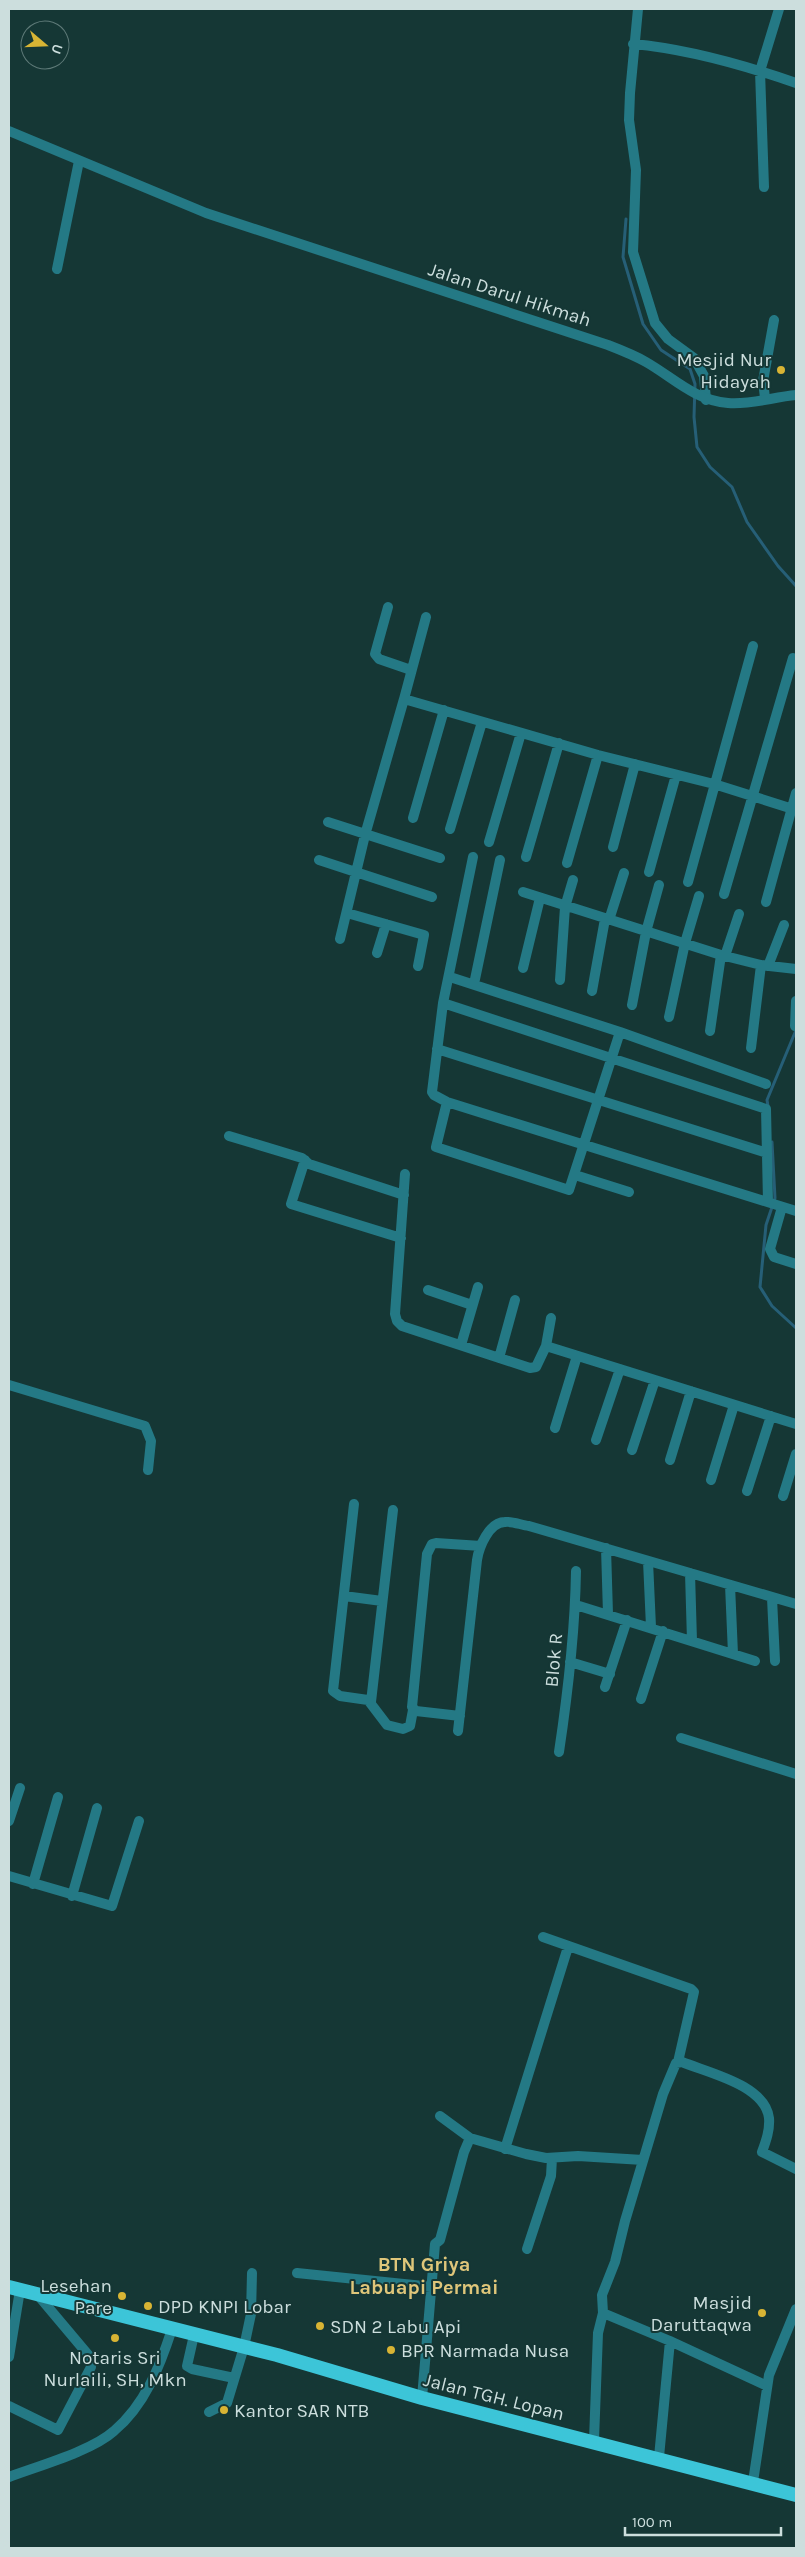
<svg xmlns="http://www.w3.org/2000/svg" width="805" height="2557" font-family="Karla,sans-serif">
  <rect width="100%" height="100%" fill="#153735"/>
  <g fill="none" stroke-linecap="round" stroke-linejoin="round">
    <!-- stream -->
    <path stroke="#265f77" stroke-width="3" d="M 626,219 L 623,257 L 643,324 L 661,350 L 690,369 L 695,384 L 694,417 L 697,447 L 710,467 L 732,487 L 747,522 L 778,566 L 796,586
      M 768,1106 L 767,1100 L 796,1030
      M 772,1142 L 775,1198 L 766,1225 L 760,1287 L 772,1306 L 796,1328"/>
    <!-- minor -->
    <path stroke="#247985" stroke-width="10" d="M 638,9 L 630,93 L 629,120 L 636,170 L 633,252 L 655,323 L 668,339 L 694,358 L 704,376 L 706,400
      M 633,44 C 688,49 744,65 796,83
      M 764,187 L 760,71 L 779,9
      M 57,269 L 79,161
      M 765,398 L 763,381 L 774,320
      M 388,607 L 375,654 L 379,659 L 411,670
      M 404,699 L 426,617
      M 413,818 L 444,710
      M 328,822 L 440,858
      M 450,829 L 482,722
      M 489,842 L 521,733
      M 613,847 L 635,764
      M 473,857 L 443,1003 L 432,1092 L 434,1095 L 447,1102 L 796,1211
      M 526,857 L 559,743
      M 319,860 L 432,897
      M 567,863 L 598,755
      M 649,872 L 676,775
      M 688,882 L 753,646
      M 523,892 L 721,955 L 761,965 L 796,969
      M 724,894 L 793,658
      M 766,902 L 796,793
      M 347,913 L 424,935 L 418,966
      M 609,920 L 624,873
      M 340,939 L 365,835 L 404,699 L 598,755 L 714,784 L 796,810
      M 377,953 L 386,924
      M 725,956 L 739,914
      M 768,966 L 784,925
      M 523,968 L 540,898
      M 450,977 L 620,1032
      M 560,980 L 565,907 L 573,880
      M 474,984 L 500,860
      M 592,991 L 605,919
      M 443,1003 L 766,1109 L 768,1202
      M 632,1005 L 646,932 L 659,885
      M 669,1017 L 685,943 L 699,896
      M 795,1026 L 796,1001
      M 710,1031 L 721,955
      M 751,1048 L 761,965
      M 437,1049 L 767,1153
      M 447,1102 L 436,1147 L 569,1190 L 620,1032 L 766,1084
      M 229,1136 L 302,1158 L 309,1164 L 404,1195
      M 305,1160 L 291,1204 L 401,1238
      M 405,1174 L 395,1314 L 397,1321 L 402,1326 L 530,1368 L 536,1367 L 546,1346 L 551,1318
      M 575,1175 L 629,1192
      M 782,1207 L 770,1249 L 774,1257 L 796,1264
      M 428,1290 L 472,1305
      M 461,1345 L 478,1287
      M 546,1346 L 796,1424
      M 499,1358 L 515,1300
      M 9,1385 L 145,1426 L 151,1441 L 148,1470
      M 555,1428 L 577,1356
      M 596,1440 L 620,1369
      M 632,1450 L 655,1380
      M 670,1460 L 691,1391
      M 711,1480 L 734,1405
      M 747,1491 L 771,1416
      M 783,1496 L 796,1454
      M 354,1504 L 333,1691 L 340,1696 L 368,1700 L 387,1725 L 403,1729 L 410,1726 L 413,1710
      M 606,1548 L 608,1614
      M 648,1561 L 651,1627
      M 690,1573 L 692,1641
      M 730,1585 L 733,1654
      M 344,1596 L 382,1601
      M 772,1598 L 775,1661
      M 576,1605 L 755,1661
      M 570,1662 L 610,1674
      M 605,1687 L 627,1620
      M 641,1699 L 663,1631
      M 371,1702 L 393,1510
      M 460,1716 L 416,1711 L 412,1707 L 427,1554 L 432,1544 L 436,1543 L 481,1546
      M 458,1731 L 477,1560 C 479,1547 489,1522 505,1522 C 512,1521 521,1525 529,1526 L 796,1604
      M 681,1738 L 796,1774
      M 559,1752 C 568,1692 575,1632 576,1571
      M 9,1821 L 20,1788
      M 9,1876 L 112,1906 L 139,1821
      M 33,1884 L 58,1797
      M 72,1896 L 97,1808
      M 543,1937 L 691,1989 L 694,1992 L 678,2062
      M 440,2116 L 470,2138 L 526,2154 L 546,2158 L 578,2156 L 643,2160
      M 505,2149 L 568,1947
      M 527,2249 L 551,2176 L 552,2158
      M 297,2273 L 433,2287
      M 603,2313 L 670,2341 L 767,2386
      M 194,2335 L 187,2366 L 192,2369 L 234,2378
      M 9,2357 L 20,2290
      M 422,2398 L 435,2244 L 440,2240 L 464,2152 L 470,2138
      M 9,2406 L 58,2430 L 91,2367 L 90,2357 L 37,2294
      M 209,2412 L 227,2403 L 244,2347 L 251,2314 L 252,2273
      M 594,2440 L 598,2333 L 603,2313 L 602,2295 L 615,2262 L 625,2221 L 663,2094 L 676,2063 L 682,2062 C 709,2073 765,2085 769,2118 C 770,2130 766,2141 762,2152 L 796,2169
      M 659,2457 L 670,2341
      M 9,2477 C 38,2466 92,2451 114,2431 C 145,2405 160,2366 172,2329
      M 753,2482 L 769,2375 L 796,2309"/>
    <!-- tertiary -->
    <path stroke="#247985" stroke-width="10" d="M 9,131 L 206,213 L 608,345 C 621,350 634,355 646,362 C 674,378 694,400 728,403 C 751,405 773,397 796,395"/>
    <!-- trunk -->
    <path stroke="#3cc5d8" stroke-width="14" d="M 9,2287 L 277,2355 L 422,2398 L 796,2495"/>
  </g>
  <!-- markers -->
  <g fill="#d8b434" stroke="#153735" stroke-width="2">
    <circle cx="781" cy="370" r="5"/>
    <circle cx="122" cy="2296" r="5"/>
    <circle cx="148" cy="2306" r="5"/>
    <circle cx="762" cy="2313" r="5"/>
    <circle cx="320" cy="2326" r="5"/>
    <circle cx="115" cy="2338" r="5"/>
    <circle cx="391" cy="2350" r="5"/>
    <circle cx="224" cy="2410" r="5"/>
  </g>
  <g text-anchor="middle" stroke-width="4" stroke-linejoin="round" paint-order="stroke">
    <!-- street labels -->
    <g font-size="19" fill="#ccdedd" stroke="#153735">
      <text transform="translate(510 294) rotate(18)" y="7">Jalan Darul Hikmah</text>
      <text transform="translate(553 1660) rotate(-85)" y="7">Blok R</text>
      <text transform="translate(494 2396) rotate(14)" y="7">Jalan TGH. Lopan</text>
    </g>
    <!-- poi labels -->
    <g font-size="19" fill="#ccdedd" stroke="#153735" text-anchor="start">
      <text x="771" y="366" text-anchor="end">Mesjid Nur<tspan x="771" dy="22">Hidayah</tspan></text>
      <text x="112" y="2292" text-anchor="end">Lesehan<tspan x="112" dy="22">Pare</tspan></text>
      <text x="752" y="2309" text-anchor="end">Masjid<tspan x="752" dy="22">Daruttaqwa</tspan></text>
      <text x="158" y="2313">DPD KNPI Lobar</text>
      <text x="330" y="2333">SDN 2 Labu Api</text>
      <text x="401" y="2357">BPR Narmada Nusa</text>
      <text x="115" y="2364" text-anchor="middle">Notaris Sri<tspan x="115" dy="22">Nurlaili, SH, Mkn</tspan></text>
      <text x="234" y="2417">Kantor SAR NTB</text>
    </g>
    <!-- neighbourhood labels -->
    <g font-size="20" font-weight="bold" fill="#dfc67a" stroke="#153735">
      <text x="424" y="2271">BTN Griya<tspan x="424" dy="23">Labuapi Permai</tspan></text>
    </g>
  </g>
  <!-- border -->
  <rect width="805" height="2557" fill="none" stroke="#ccdedd" stroke-width="20"/>
  <!-- north arrow -->
  <g transform="translate(45 45) rotate(109)"><circle r="24" fill="#153735" stroke="#5e7a78"/>
  <path d="M0-4L9 19L0 12L-9 19Z" fill="#d8b434"/>
  <text y="-8" font-size="14" font-weight="bold" text-anchor="middle" fill="#ccdedd">U</text>
  </g>
  <!-- scale -->
  <path d="M625 2527v8h156v-8" fill="none" stroke="#ccdedd" stroke-width="2.5"/>
  <text x="632" y="2527" font-size="15" fill="#ccdedd" stroke="#153735" stroke-width="4" paint-order="stroke">100 m</text>
</svg>
